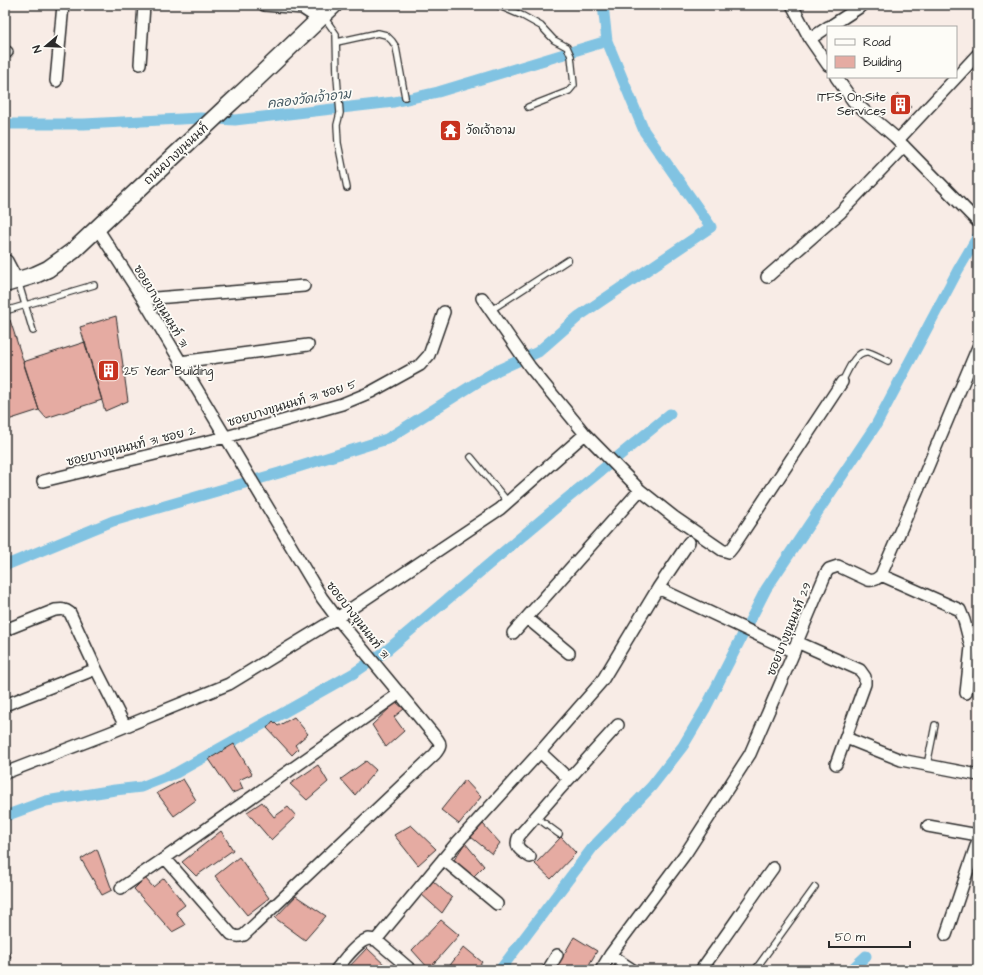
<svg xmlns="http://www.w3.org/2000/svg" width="983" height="975" font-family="'Architects Daughter','Playpen Sans Thai',sans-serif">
  <rect width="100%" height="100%" fill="#f8ece6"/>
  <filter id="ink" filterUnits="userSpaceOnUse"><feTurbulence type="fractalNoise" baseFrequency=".025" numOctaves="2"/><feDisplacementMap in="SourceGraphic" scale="8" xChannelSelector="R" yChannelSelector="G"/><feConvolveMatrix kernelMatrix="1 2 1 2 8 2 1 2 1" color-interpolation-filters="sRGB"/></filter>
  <g filter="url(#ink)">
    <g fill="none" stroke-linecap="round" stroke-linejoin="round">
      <!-- canal -->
      <path stroke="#81c3e2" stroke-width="11" d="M 5,124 L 84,124 L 200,118 L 235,120 L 394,102 L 438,92 L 607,41
        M 5,561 L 9,564 L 113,521 L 279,473 L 387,439 L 476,383 L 498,370 L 538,352 L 579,316 L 711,227 L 644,131 L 607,41 L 603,5
        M 5,816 L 46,801 L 115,790 L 141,787 L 176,773 L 354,673 L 386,651 L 564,501 L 670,414
        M 500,970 L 593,847 L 652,786 L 683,746 L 705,709 L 766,589 L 876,425 L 958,270 L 978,236
        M 851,970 L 866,956"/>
    </g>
    <!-- building -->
    <path fill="#e5aba2" stroke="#2b2b2b" d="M 898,94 L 911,107 L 904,114 L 891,101 Z
      M 116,316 L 128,401 L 105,411 L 80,327 Z
      M 10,320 L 39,410 L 5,421 L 5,321 Z
      M 85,342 L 102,400 L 46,418 L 39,410 L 23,362 Z
      M 396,702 L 404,709 L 394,717 L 404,731 L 386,747 L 372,725 Z
      M 294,717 L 308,734 L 295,745 L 298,749 L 292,755 L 267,728 L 273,721 L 278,726 Z
      M 234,744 L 252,774 L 239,780 L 243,789 L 232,793 L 209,759 Z
      M 366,761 L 376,770 L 355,795 L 341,779 Z
      M 318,765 L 328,782 L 307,800 L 290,784 Z
      M 183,779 L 196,800 L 174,816 L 157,793 Z
      M 465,780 L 481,797 L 459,824 L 441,810 Z
      M 262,802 L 274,817 L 288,807 L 296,816 L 271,840 L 247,812 Z
      M 483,824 L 500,843 L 492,854 L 471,837 Z
      M 411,825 L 436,849 L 418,865 L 394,835 Z
      M 221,831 L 233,850 L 196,876 L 182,862 Z
      M 561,837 L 576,853 L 551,879 L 535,864 Z
      M 465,843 L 484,866 L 473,877 L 454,860 Z
      M 97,849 L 112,890 L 102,895 L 81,859 Z
      M 239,857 L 269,898 L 247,915 L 215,876 Z
      M 145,878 L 153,887 L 164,878 L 185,905 L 176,912 L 185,925 L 172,932 L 134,889 Z
      M 433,881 L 452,898 L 442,913 L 421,894 Z
      M 296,896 L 326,916 L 305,940 L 275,918 Z
      M 441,920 L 459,935 L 429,969 L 412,950 Z
      M 574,937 L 597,951 L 586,970 L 555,970 Z
      M 5,945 L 11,957 L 5,962 Z
      M 464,947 L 482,962 L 476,970 L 451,970 L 448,968 Z
      M 367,948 L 390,970 L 348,970 L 347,969 Z"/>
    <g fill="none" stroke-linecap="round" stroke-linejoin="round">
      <defs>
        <path id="lane" d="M 497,5 L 523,16 L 541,26 L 554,40 L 567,47 L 571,56 L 574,85 L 569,91 L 528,107
          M 324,17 L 336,34 L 337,77 L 340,113 L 337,125 L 338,143 L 347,188
          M 337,42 L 378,33 L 386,35 L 392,41 L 396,47 L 405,97
          M 18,281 L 33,331
          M 491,310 L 568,260
          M 5,311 L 94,285
          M 842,382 C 847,373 855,350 868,352 C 874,354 882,358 888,361
          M 471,457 L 508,502
          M 927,765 L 935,725
          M 536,817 L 559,834
          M 755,970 L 815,887"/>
        <path id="street" d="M 264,5 L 302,8 L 319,19
          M 792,5 L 810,39 L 828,65
          M 829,27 L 863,5
          M 810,39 L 828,27
          M 5,52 L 7,52
          M 140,64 L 144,5
          M 836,77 L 853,101 L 895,137 L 978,222
          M 56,81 L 63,5
          M 898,140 L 978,54
          M 97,228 L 143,299 L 322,598 L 337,618 L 438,740 C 442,745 439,749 435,754 L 244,935 C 239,937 236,937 231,934 L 165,858
          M 5,260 L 7,261 L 17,280
          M 767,277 L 841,212 L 904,146
          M 482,298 L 530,367 L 585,434 L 640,490 L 674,517 L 722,550 L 729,552 L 733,547 L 842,382
          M 143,299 L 304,286
          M 180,362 L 308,345
          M 43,481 L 226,437 L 342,404 L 371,392 L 420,365 L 429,355 L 444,312
          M 881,575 L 960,610 L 964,620 L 971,647 L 966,693
          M 658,588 L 794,652
          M 527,618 L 569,653
          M 5,630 L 55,610 C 62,609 65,609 70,613 L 96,669 L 125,726
          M 513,633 L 640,490
          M 797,642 L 860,670 L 865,677 L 865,684 L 836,764
          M 5,705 L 96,669
          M 846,738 L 901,760 L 978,775
          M 540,752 L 569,779
          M 5,773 L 109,733 L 229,684 L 337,618 L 500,509 L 585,434
          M 928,826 L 978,835
          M 530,857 C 522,851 513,848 519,836 L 560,789 L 618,725
          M 443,859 L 497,904
          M 121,888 L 165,858 L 400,693
          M 946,935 L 978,840
          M 376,940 L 454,846 L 540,752 L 602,681 L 658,588 L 689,542
          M 610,955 L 633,970
          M 336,970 C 342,962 359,940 369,939 C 371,939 373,940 376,940 L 411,970
          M 548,970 L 557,955
          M 601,970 L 610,955 L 686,853 L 750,754 L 794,652 L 797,642 L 826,573 L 829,569 L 838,566 L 868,580 C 874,581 877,579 881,575 L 918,490 L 978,347
          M 701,970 C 726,936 749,901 773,868"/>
        <path id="secondary" d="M 5,284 L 35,275 L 48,269 L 73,251 L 223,110 L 247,88 L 334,5"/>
      </defs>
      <!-- lane casing -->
      <use href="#lane" stroke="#2b2b2b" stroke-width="8"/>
      <!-- street casing -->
      <use href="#street" stroke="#2b2b2b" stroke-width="14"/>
      <!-- secondary casing -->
      <use href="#secondary" stroke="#2b2b2b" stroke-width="19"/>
      <!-- lane -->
      <use href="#lane" stroke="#fdfcf7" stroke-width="5.5"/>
      <!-- street -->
      <use href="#street" stroke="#fdfcf7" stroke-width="11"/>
      <!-- secondary -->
      <use href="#secondary" stroke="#fdfcf7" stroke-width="16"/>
    </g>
  </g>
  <!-- icons -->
  <defs>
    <symbol id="building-square" viewBox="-11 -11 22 22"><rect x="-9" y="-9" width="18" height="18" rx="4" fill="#c8321e" stroke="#fdfcf7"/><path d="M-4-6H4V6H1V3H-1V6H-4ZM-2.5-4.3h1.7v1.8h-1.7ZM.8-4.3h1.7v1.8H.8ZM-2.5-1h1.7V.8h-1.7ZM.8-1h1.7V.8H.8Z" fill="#fff"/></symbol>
    <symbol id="temple-square" viewBox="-11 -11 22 22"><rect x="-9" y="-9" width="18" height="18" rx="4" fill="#c8321e" stroke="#fdfcf7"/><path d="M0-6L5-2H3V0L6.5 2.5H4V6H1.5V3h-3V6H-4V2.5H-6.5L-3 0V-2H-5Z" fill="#fff"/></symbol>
  </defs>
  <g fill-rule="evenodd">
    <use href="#building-square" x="888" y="92" width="25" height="25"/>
    <use href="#temple-square" x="438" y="118" width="25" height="25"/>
    <use href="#building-square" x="96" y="358" width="25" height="25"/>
  </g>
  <g text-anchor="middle" stroke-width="3.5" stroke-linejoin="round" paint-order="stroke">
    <!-- poi labels -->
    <g font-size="12" fill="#2b2b2b" stroke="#fdfcf7" text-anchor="start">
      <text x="886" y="101" text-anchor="end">ITFS On-Site<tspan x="886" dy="14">Services</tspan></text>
      <text x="466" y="134">วัดเจ้าอาม</text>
      <text x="124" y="375">25 Year Building</text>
    </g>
    <!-- street labels -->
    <g font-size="12" fill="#2b2b2b" stroke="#fdfcf7">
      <text transform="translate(176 154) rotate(-43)" y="4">ถนนบางขุนนนท์</text>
      <text transform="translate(161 306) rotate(59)" y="4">ซอยบางขุนนนท์ 31</text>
      <text transform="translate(292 403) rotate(-17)" y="4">ซอยบางขุนนนท์ 31 ซอย 5</text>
      <text transform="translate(131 446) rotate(-14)" y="4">ซอยบางขุนนนท์ 31 ซอย 2</text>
      <text transform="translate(358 620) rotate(52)" y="4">ซอยบางขุนนนท์ 31</text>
      <text transform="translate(789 629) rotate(-68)" y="4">ซอยบางขุนนนท์ 29</text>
    </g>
    <!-- water labels -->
    <g font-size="13" font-style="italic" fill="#455962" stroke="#fdfcf7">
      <text transform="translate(309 98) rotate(-7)" y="5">คลองวัดเจ้าอาม</text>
    </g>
  </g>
  <!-- margin -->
  <rect width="983" height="975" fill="none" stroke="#fdfcf7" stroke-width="20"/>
  <rect x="10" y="10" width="963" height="955" fill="none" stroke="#2b2b2b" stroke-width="1.5" filter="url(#ink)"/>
  <!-- legend -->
  <rect x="827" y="26" width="130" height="52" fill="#fdfcf7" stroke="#a9a8a5"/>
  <rect x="835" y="39" width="20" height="6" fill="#fdfcf7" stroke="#a9a8a5"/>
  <text x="863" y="46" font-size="12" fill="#2b2b2b">Road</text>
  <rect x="835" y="56" width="20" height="12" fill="#e5aba2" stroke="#a9a8a5"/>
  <text x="863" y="66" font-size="12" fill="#2b2b2b">Building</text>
  <!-- north arrow -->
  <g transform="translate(46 46) rotate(251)" stroke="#fdfcf7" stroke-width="3" paint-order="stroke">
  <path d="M0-3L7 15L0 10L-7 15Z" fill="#2b2b2b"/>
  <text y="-6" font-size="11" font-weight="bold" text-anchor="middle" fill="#2b2b2b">N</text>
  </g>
  <!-- scale -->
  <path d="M829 941v6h81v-6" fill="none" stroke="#2b2b2b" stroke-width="2"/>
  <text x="835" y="941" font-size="12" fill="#2b2b2b" stroke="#fdfcf7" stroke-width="3" paint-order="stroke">50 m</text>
</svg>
